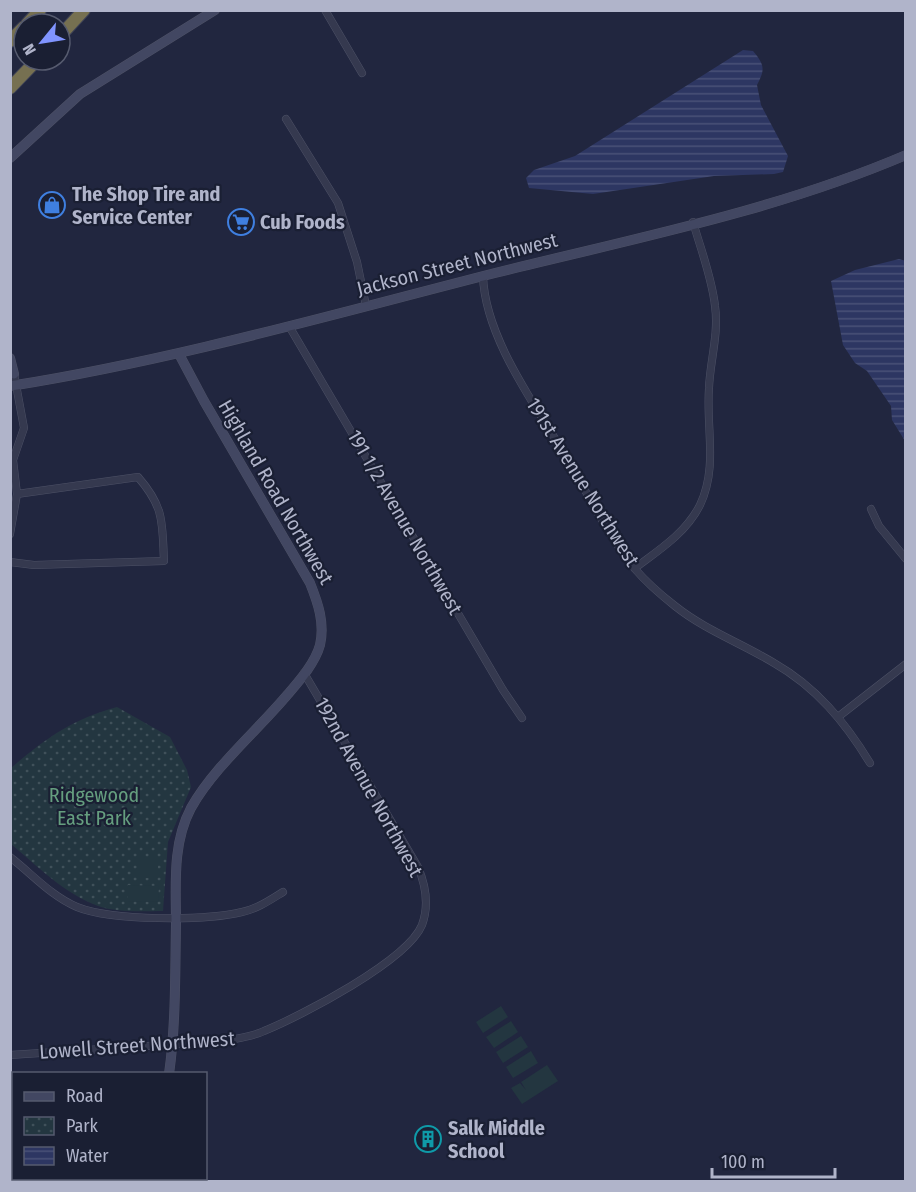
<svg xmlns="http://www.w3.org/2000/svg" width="916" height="1192" font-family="'Fira Sans Condensed',sans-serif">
  <defs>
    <pattern id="park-dots" width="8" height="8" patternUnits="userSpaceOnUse" patternTransform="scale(1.5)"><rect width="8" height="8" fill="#233640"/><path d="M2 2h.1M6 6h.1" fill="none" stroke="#40515a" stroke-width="1.8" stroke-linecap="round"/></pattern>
    <pattern id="water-rules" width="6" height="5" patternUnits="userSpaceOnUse" patternTransform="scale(1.5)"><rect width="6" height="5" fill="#2d3662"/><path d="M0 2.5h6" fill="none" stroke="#495177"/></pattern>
  </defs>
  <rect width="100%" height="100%" fill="#21263f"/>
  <!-- park -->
  <path fill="url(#park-dots)" d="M 117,707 L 170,737 L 187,770 L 191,787 L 168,842 L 163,911 C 143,911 118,913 98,906 C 65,894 37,866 11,844 L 11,768 C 45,739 72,719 117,707 Z"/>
  <!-- pitch -->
  <path fill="#233640" d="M 139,859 L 158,859 L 158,878 L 139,878 Z
    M 128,885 L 159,886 L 158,902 L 128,901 Z
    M 501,1006 L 508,1017 L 483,1033 L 476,1022 Z
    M 511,1021 L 518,1032 L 494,1048 L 486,1037 Z
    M 521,1036 L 528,1047 L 503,1063 L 496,1052 Z
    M 531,1051 L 538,1063 L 513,1078 L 506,1067 Z
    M 547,1065 L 558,1081 L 522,1104 L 511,1088 L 520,1083 L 526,1090 L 521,1082 Z"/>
  <!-- water -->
  <path fill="url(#water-rules)" d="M 743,50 L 753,51 C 765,65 765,70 757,85 L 761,105 L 788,156 L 783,172 L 774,174 L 714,176 L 593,194 L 529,188 L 526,178 L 534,170 L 575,156 Z
    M 899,259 L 906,261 L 905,441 L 892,420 L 891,406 L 867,371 L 855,363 L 843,345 L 831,281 L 855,270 Z"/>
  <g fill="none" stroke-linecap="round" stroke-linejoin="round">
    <defs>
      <path id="street" d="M 325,10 L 362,73
        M 286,119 L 338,203 L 357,262 L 366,306
        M 483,276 C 485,339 537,407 568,460 C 589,497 609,536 635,569 C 647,583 661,595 675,606 C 705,630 741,643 774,663 C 816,687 845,722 870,763
        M 289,326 L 503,690 L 522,718
        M 871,509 L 879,526 L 906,559
        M 10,534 L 17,494 L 13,460 L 24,428 L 14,374
        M 10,562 L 34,565 L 164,561 C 162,523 165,508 138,477 L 17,494
        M 635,568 C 659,550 686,533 700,505 C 718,467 706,429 709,388 C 710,361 719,334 715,306 C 712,278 701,250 693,222
        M 838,717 L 906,664
        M 10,857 C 32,874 51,896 77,907 C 112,921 204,921 242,912 C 257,909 270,900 283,892
        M 10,1055 L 224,1041 C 238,1038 252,1037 264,1031 C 301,1016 407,961 422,925 C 429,906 426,886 418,867 L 304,673"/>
      <path id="secondary" d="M 10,158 L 80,94 L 215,10
        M 10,358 L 14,374
        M 10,386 C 174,360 334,314 495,273 C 632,239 775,211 906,155
        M 169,1074 C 176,1024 175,974 176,924 C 176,885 172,844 191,808 C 214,767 258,730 288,694 C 300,680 315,663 320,645 C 325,623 318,603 310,583 L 204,401 L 179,354
        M 126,1182 L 128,1178"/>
      <path id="highway" d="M 27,24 L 40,10
        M 60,36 L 84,10
        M 10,41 L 24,27
        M 10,88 L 37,60"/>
    </defs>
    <!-- street casing -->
    <use href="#street" stroke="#4d5166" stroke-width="8"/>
    <!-- secondary casing -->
    <use href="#secondary" stroke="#4d5166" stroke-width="10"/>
    <!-- highway casing -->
    <use href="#highway" stroke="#3d4156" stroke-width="14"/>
    <!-- street -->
    <use href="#street" stroke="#35394f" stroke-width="7"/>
    <!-- secondary -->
    <use href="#secondary" stroke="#424762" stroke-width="9"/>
    <!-- highway -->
    <use href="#highway" stroke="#767051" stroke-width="12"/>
  </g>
  <!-- icons -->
  <defs>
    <symbol id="shop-ring" viewBox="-11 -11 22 22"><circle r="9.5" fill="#1a1f33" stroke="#3f7fe0" stroke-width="1.5"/><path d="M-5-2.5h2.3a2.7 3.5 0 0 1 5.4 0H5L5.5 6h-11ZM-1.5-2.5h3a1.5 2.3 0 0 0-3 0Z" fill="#3f7fe0"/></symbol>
    <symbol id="supermarket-ring" viewBox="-11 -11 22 22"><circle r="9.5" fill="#1a1f33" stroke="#3f7fe0" stroke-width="1.5"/><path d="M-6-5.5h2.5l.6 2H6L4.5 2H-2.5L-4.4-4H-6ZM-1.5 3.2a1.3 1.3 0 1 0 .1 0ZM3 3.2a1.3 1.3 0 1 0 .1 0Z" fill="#3f7fe0"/></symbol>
    <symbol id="building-ring" viewBox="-11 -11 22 22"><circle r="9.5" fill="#1a1f33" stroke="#0f9aa8" stroke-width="1.5"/><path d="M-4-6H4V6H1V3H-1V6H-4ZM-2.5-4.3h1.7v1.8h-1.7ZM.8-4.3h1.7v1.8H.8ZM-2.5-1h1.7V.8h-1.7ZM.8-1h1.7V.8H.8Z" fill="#0f9aa8"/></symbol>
  </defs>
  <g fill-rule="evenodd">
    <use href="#shop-ring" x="37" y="190" width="30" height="30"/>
    <use href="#supermarket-ring" x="226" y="207" width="30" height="30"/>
    <use href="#building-ring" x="413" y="1124" width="30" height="30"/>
  </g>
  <g text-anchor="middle" stroke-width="4.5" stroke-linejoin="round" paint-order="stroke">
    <!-- poi labels -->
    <g font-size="20" font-weight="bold" fill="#b0b4ca" stroke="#1a1f33" text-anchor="start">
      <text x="72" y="201">The Shop Tire and<tspan x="72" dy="23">Service Center</tspan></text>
      <text x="260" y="229">Cub Foods</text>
      <text x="448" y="1135">Salk Middle<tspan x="448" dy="23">School</tspan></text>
    </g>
    <!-- street labels -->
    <g font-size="20" fill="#b0b4ca" stroke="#1a1f33">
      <text transform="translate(457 264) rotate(-14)" y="7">Jackson Street Northwest</text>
      <text transform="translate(583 482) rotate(58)" y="7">191st Avenue Northwest</text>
      <text transform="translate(276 492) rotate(60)" y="7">Highland Road Northwest</text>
      <text transform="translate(405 522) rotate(60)" y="7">191 1/2 Avenue Northwest</text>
      <text transform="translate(369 787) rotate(61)" y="7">192nd Avenue Northwest</text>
      <text transform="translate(137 1045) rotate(-4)" y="7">Lowell Street Northwest</text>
    </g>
    <!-- park labels -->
    <g font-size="20" fill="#659e7f" stroke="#1a1f33">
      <text x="94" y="802">Ridgewood<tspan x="94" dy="23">East Park</tspan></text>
    </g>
  </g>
  <!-- border -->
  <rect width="916" height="1192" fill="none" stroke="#b0b4ca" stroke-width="24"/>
  <!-- legend -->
  <rect x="12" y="1072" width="195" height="108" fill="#1a1f33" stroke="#565b6f" stroke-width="1.5"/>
  <rect x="24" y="1092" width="30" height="9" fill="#424762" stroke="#565b6f" stroke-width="1.5"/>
  <text x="66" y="1102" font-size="18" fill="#b0b4ca">Road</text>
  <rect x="24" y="1117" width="30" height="18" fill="url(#park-dots)" stroke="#565b6f" stroke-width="1.5"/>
  <text x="66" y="1132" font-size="18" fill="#b0b4ca">Park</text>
  <rect x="24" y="1147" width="30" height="18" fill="url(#water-rules)" stroke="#565b6f" stroke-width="1.5"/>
  <text x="66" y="1162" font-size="18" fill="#b0b4ca">Water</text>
  <!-- north arrow -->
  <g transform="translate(42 42) rotate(240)"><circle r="28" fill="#1a1f33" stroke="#565b6f" stroke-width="1.5"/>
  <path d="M0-4.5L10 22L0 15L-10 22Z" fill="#8094ff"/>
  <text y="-9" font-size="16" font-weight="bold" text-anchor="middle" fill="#b0b4ca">N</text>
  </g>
  <!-- scale -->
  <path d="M712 1168v9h123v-9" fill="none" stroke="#b0b4ca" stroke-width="3"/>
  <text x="721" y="1168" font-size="18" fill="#b0b4ca" stroke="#1a1f33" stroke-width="4.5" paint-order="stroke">100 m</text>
</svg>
